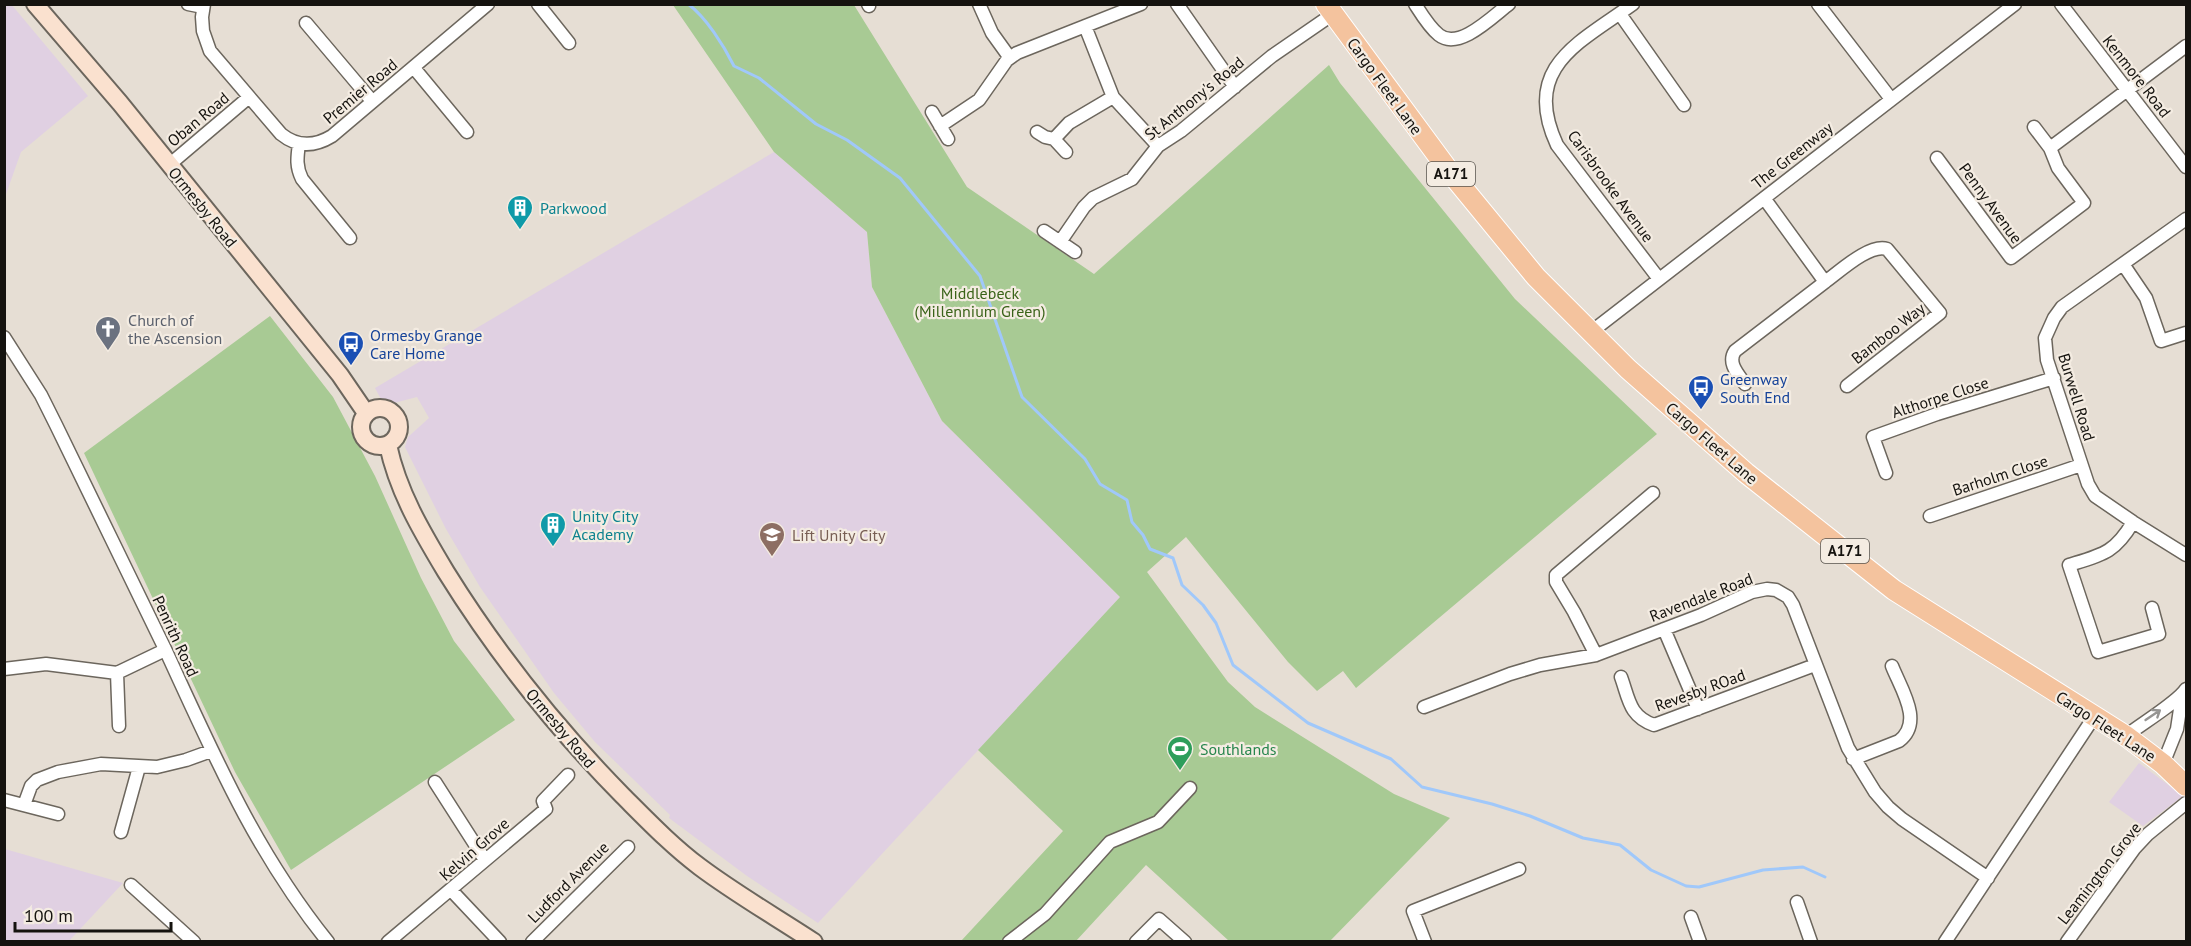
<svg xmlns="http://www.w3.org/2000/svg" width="2191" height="946" font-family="'PT Sans',sans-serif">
  <rect width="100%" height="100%" fill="#e6ded4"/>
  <!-- commercial -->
  <path fill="#e0d0e2" d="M 11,4 L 88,96 L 21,152 L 5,197 L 4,5 Z
    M 774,152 L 867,232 L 872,287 L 942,421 L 1120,597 L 818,923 L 747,876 L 669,818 L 670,815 L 595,742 L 554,693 L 480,587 L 446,529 L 405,447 L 408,437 L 429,418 L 417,397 L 394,403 L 386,403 L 382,401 L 375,388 Z
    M 2139,763 L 2183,796 L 2143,826 L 2109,802 Z
    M 5,849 L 123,883 L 69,941 L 5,941 Z"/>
  <!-- green -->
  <path fill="#a8ca94" d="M 673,5 L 854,5 L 967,187 L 1094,274 L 1329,65 L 1340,83 L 1515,299 L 1657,434 L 1356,688 L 1343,671 L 1317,691 L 1288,662 L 1186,537 L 1147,572 L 1228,682 L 1255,707 L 1394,794 L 1450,818 L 1330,941 L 1229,941 L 1146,865 L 1076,941 L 961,941 L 1063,831 L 978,750 L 1120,597 L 942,421 L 872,287 L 867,232 L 774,152 Z
    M 270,316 L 333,397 L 375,476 L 421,578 L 454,641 L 515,720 L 291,870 L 235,772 L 84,453 Z"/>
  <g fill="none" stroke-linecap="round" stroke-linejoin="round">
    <!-- stream -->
    <path stroke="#a0c8fa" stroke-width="3" d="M 688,4 C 706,17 724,46 734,66 L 759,78 L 816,124 L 847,140 L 900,178 L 980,276 L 1022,397 L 1085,459 L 1100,484 L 1127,500 L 1132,522 L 1143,535 L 1150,549 L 1173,558 L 1182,585 L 1203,605 L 1216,623 L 1233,665 L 1308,723 L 1391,759 L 1422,787 L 1492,804 L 1530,816 L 1583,838 L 1620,845 L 1651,870 L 1686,886 L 1699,887 L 1763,870 L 1803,867 L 1825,877"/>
    <defs>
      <path id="street" d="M 188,4 L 203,7
        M 204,4 L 202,17 L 203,31 L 210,51 L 281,134 C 297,147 314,147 332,136 L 488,4
        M 538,4 L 569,43
        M 868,4 L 869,6
        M 979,4 L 992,33 L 1010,58
        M 1177,4 L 1235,87
        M 1415,4 C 1422,15 1429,27 1439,35 C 1459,51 1493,16 1509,4
        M 1633,4 C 1579,43 1521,67 1557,145 L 1659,279
        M 1818,4 L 1891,99
        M 2061,4 L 2186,167
        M 1620,14 L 1684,105
        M 306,23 L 372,101
        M 1085,26 L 1113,97 L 1158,146
        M 414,68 L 467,132
        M 932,112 L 948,139
        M 940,126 L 979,100 L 1007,60 L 1017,53 L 1141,4
        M 2034,127 L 2050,148
        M 1037,132 L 1045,137 L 1054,139 L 1066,152
        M 1054,139 L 1069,123 L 1113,97
        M 299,144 C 297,158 296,167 302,179 L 350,238
        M 1937,158 L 2011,258 L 2084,203 L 2058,168 L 2050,148 L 2186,46
        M 169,165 L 248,98
        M 1764,198 L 1825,282 C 1839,272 1870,243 1887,249 L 1940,313 L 1847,386
        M 2186,219 L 2062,307 L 2054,318 L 2045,338 L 2047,360 L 2088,484 L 2095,496 L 2133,522 L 2186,555
        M 1044,231 L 1075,252
        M 1060,242 L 1084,207 L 1093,198 L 1132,179 L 1158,146 L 1181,131 L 1272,56 L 1333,14
        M 2123,264 L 2146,298 L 2161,341 L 2186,333
        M 1591,332 L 2015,4
        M 4,337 L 41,395 L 56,425 C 92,500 129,574 165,649 C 214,755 254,850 328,942
        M 1745,384 C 1738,374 1727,363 1735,351 L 1825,282
        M 1886,473 L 1873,437 L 1937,414 L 2054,378
        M 1930,516 L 2081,465
        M 2133,522 C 2115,553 2102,555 2069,565 L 2098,652 L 2159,634 L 2152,608
        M 1664,629 L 1698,709
        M 1596,655 L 1574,612 L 1556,582 L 1556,575 L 1653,493
        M 4,669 L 46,664 L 117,673 L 165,650
        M 117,673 L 119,726
        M 1621,677 C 1629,699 1629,716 1654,725 L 1815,665
        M 1424,707 L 1510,674 L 1540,665 L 1596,655 L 1701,615 L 1752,592 L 1767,589 L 1776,590 L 1788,597 L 1793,605 L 1848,748 L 1875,792 L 1888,807 L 1902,819 L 1988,878
        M 2126,736 C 2141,724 2178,702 2186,689
        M 1853,759 L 1899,741 C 1924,722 1901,689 1892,666
        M 2163,764 L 2177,729 L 2182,696
        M 435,782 L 485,860
        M 4,800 L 58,814
        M 24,805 L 31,786 L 37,780 L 58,772 L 101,764 L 157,767 L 186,760 L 211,751
        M 121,832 L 139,767
        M 131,885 L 194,942
        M 451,890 L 500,942
        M 1797,902 L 1811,942
        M 1691,917 L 1700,942
        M 388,942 L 546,809 L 543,801 L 568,775
        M 532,942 L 628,847
        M 1009,942 L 1045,914 L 1110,842 L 1158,822 L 1190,788
        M 1136,942 L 1159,919 L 1185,942
        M 1425,942 L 1413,911 L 1519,869
        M 1945,942 L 2094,717
        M 2067,942 L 2134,849 L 2148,834 L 2186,803"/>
      <path id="secondary" d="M 35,4 L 120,103 L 340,375 L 366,413
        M361 427a19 19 0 1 1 38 0a19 19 0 1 1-38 0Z
        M 388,445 C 398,492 422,532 446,572 C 497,654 556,728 623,796 C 648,821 672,846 700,867 C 736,894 776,917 814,942"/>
      <path id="primary" d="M 1326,4 L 1449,171 L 1536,277 L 1628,369 L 1746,473 L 1894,590 L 2126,736 L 2163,764 L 2186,786"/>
    </defs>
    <!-- street casing -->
    <use href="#street" stroke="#6c665d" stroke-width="15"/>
    <!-- secondary casing -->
    <use href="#secondary" stroke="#6c665d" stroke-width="20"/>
    <!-- primary casing -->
    <use href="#primary" stroke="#fff" stroke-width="22"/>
    <!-- street -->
    <use href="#street" stroke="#fff" stroke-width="12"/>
    <!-- secondary -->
    <use href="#secondary" stroke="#fae1cf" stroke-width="16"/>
    <!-- primary -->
    <use href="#primary" stroke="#f4c39e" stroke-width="20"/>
  </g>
  <!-- one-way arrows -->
  <defs><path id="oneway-shaft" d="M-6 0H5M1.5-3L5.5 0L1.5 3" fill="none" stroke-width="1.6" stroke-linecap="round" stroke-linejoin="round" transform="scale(1.5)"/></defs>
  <use stroke="#969593" href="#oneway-shaft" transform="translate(2153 715) rotate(-34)"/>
  <!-- icons -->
  <defs>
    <symbol id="building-pin" viewBox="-11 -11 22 30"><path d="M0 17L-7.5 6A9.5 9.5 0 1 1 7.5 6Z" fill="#0f9aa8" stroke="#f4ece2"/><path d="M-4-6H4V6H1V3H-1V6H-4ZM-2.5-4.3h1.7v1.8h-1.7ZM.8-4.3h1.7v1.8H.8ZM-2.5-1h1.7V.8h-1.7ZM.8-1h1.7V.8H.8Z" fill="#fff"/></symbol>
    <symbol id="church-pin" viewBox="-11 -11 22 30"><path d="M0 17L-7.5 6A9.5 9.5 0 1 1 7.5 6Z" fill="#6b7280" stroke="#f4ece2"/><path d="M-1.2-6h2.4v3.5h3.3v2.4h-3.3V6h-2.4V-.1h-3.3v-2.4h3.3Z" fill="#fff"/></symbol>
    <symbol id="bus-pin" viewBox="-11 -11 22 30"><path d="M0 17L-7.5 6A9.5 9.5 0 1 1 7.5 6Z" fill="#1a4fb4" stroke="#f4ece2"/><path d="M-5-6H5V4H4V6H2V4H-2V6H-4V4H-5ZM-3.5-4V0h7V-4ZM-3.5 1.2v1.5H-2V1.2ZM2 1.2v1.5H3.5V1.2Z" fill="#fff"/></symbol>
    <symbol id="school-pin" viewBox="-11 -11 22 30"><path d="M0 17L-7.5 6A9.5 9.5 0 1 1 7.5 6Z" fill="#8d6e63" stroke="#f4ece2"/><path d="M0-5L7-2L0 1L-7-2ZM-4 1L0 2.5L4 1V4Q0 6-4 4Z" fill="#fff"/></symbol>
    <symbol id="stadium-pin" viewBox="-11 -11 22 30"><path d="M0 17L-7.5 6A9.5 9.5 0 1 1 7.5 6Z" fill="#2e9e5b" stroke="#f4ece2"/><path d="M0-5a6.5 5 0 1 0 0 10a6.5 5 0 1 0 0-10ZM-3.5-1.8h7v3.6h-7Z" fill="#fff"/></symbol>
  </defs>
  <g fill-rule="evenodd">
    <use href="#building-pin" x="505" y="193" width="30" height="40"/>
    <use href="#church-pin" x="93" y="314" width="30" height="40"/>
    <use href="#bus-pin" x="336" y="329" width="30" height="40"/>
    <use href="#bus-pin" x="1686" y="373" width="30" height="40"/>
    <use href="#building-pin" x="538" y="510" width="30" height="40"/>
    <use href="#school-pin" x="757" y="520" width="30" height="40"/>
    <use href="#stadium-pin" x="1165" y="734" width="30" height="40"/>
  </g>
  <g text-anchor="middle" stroke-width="4.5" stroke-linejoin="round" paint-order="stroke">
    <!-- shield labels -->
    <g fill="#f4ece2" stroke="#58544e" stroke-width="1.5">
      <rect x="1427" y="162" width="48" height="24" rx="4.5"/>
      <rect x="1821" y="539" width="48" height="24" rx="4.5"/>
    </g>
    <g font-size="15" font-weight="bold" fill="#15130f">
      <text x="1451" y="179">A171</text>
      <text x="1845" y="556">A171</text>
    </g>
    <!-- street labels -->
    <g font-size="16" fill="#15130f" stroke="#f4ece2">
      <text transform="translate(2137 76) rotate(52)" y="6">Kenmore Road</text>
      <text transform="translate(1385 86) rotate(54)" y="6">Cargo Fleet Lane</text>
      <text transform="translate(360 91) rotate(-40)" y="6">Premier Road</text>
      <text transform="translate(1194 98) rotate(-39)" y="6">St Anthony's Road</text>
      <text transform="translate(198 119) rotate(-40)" y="6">Oban Road</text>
      <text transform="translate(1792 155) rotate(-38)" y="6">The Greenway</text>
      <text transform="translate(1611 186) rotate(54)" y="6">Carisbrooke Avenue</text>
      <text transform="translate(1991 203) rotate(54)" y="6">Penny Avenue</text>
      <text transform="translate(203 207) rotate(51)" y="6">Ormesby Road</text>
      <text transform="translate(1888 333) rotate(-38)" y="6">Bamboo Way</text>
      <text transform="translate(1940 397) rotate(-18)" y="6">Althorpe Close</text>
      <text transform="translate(2077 397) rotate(73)" y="6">Burwell Road</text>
      <text transform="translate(1712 443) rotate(41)" y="6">Cargo Fleet Lane</text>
      <text transform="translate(2000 475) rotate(-18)" y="6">Barholm Close</text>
      <text transform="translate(1701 597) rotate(-21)" y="6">Ravendale Road</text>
      <text transform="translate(176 636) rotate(65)" y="6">Penrith Road</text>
      <text transform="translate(1700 690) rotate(-20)" y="6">Revesby ROad</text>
      <text transform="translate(2106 726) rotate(33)" y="6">Cargo Fleet Lane</text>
      <text transform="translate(561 728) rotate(50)" y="6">Ormesby Road</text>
      <text transform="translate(474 849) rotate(-41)" y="6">Kelvin Grove</text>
      <text transform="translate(2099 873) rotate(-52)" y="6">Leamington Grove</text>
      <text transform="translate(568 882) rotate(-45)" y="6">Ludford Avenue</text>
    </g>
    <!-- culture labels -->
    <g font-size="16" fill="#0d838f" stroke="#f4ece2" text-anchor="start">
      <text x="540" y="214">Parkwood</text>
      <text x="572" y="522">Unity City<tspan x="572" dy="18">Academy</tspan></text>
    </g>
    <!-- park labels -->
    <g font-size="16" fill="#3a6319" stroke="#f4ece2">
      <text x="980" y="299">Middlebeck<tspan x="980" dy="18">(Millennium Green)</tspan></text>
    </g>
    <!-- worship labels -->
    <g font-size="16" fill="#5b616d" stroke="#f4ece2" text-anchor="start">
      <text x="128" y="326">Church of<tspan x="128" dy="18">the Ascension</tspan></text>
    </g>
    <!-- transit labels -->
    <g font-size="16" fill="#164399" stroke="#f4ece2" text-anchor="start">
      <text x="370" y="341">Ormesby Grange<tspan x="370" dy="18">Care Home</tspan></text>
      <text x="1720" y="385">Greenway<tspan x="1720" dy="18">South End</tspan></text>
    </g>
    <!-- education labels -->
    <g font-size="16" fill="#785e54" stroke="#f4ece2" text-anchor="start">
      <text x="792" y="541">Lift Unity City</text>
    </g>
    <!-- leisure labels -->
    <g font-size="16" fill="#27864d" stroke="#f4ece2" text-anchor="start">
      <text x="1200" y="755">Southlands</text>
    </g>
  </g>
  <!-- border -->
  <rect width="2191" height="946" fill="none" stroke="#15130f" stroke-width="12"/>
  <!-- scale -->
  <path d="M15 922v9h156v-9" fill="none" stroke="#15130f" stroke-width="3"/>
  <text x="24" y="922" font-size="18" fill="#15130f" stroke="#f4ece2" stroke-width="4.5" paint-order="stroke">100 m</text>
</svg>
